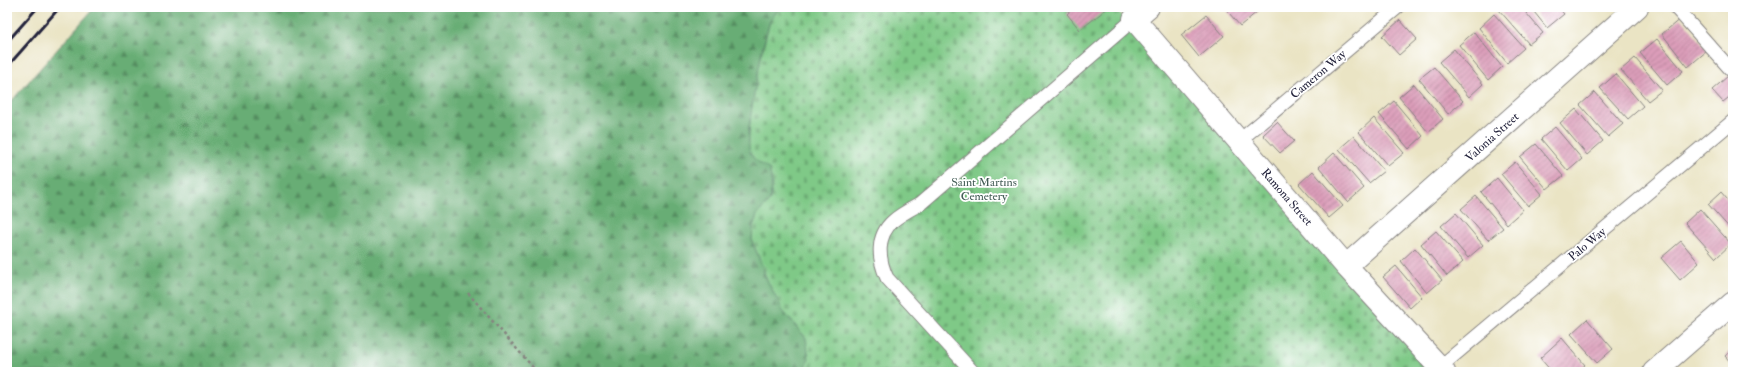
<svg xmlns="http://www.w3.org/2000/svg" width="1740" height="379" font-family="'IM FELL Double Pica',serif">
  <defs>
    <pattern id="forest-firs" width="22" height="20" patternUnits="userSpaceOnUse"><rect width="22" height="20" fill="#67ad74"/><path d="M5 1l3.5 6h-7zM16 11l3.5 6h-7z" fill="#548c60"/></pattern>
    <pattern id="cemetery-stones" width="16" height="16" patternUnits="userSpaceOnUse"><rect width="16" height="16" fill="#7fc987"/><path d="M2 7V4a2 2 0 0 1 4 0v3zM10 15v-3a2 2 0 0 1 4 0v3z" fill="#6dac75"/></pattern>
    <pattern id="building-hatch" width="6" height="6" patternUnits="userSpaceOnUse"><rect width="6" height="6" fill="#db9db9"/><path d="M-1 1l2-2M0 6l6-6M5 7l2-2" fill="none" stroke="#b18098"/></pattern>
  </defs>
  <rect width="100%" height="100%" fill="#fff"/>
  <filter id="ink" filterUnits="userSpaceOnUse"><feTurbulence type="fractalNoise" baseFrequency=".025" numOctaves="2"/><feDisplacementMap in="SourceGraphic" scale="8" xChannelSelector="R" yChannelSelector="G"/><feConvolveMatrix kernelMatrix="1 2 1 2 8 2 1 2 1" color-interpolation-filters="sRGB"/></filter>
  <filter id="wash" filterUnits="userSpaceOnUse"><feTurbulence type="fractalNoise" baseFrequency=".012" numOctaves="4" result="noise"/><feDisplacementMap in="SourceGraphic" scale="16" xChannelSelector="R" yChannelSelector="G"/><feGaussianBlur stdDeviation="0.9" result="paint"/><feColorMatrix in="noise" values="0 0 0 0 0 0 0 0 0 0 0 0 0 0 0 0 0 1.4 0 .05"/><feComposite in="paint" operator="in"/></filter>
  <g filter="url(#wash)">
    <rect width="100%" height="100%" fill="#eae4c4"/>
    <!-- forest -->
    <path fill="url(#forest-firs)" stroke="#446858" d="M 95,7 L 780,7 L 770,21 L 762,50 L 748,133 L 756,160 L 770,170 L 772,187 L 770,200 L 757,215 L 753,227 L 752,241 L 762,265 L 766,278 L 796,327 L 806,338 L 809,359 L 802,372 L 7,372 L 7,106 Z"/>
    <!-- cemetery -->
    <path fill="url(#cemetery-stones)" stroke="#507661" d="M 780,7 L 1114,7 L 1433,372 L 802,372 L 809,359 L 806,338 L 783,311 L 766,278 L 762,265 L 752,241 L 753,227 L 757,215 L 770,200 L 772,187 L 770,170 C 763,165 753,160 750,152 C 744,135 763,42 770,22 C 772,17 777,12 780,7 Z"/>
    <g id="blocks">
      <!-- building -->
      <path fill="url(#building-hatch)" d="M 1075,7 L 1109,7 L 1080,30 L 1067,14 Z
        M 1224,7 L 1263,7 L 1240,26 Z
        M 1503,7 L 1521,7 L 1543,33 L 1529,44 L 1499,10 Z
        M 1530,7 L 1558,7 L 1564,14 L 1547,28 Z
        M 1494,14 L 1524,48 L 1507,63 L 1479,28 Z
        M 1206,15 L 1224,36 L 1199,57 L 1181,35 Z
        M 1681,18 L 1708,50 L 1688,67 L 1662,34 Z
        M 1400,20 L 1417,39 L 1399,55 L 1382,36 Z
        M 1474,32 L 1502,67 L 1488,80 L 1459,45 Z
        M 1657,39 L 1683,71 L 1667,85 L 1640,53 Z
        M 1454,49 L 1483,84 L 1469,97 L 1439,62 Z
        M 1635,58 L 1662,90 L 1648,101 L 1621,70 Z
        M 1434,67 L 1463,101 L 1448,114 L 1419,79 Z
        M 1616,74 L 1643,106 L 1628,119 L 1600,88 Z
        M 1728,76 L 1733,81 L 1733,94 L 1723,102 L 1712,90 Z
        M 1414,84 L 1443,119 L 1428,132 L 1399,97 Z
        M 1595,92 L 1623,124 L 1608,137 L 1580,105 Z
        M 1394,101 L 1423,136 L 1409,149 L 1379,114 Z
        M 1576,109 L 1603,141 L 1587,155 L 1560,123 Z
        M 1374,118 L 1404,153 L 1388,166 L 1359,132 Z
        M 1277,122 L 1294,141 L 1280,153 L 1263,135 Z
        M 1555,127 L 1582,159 L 1568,171 L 1541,139 Z
        M 1354,136 L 1384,171 L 1369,183 L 1339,149 Z
        M 1536,144 L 1563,176 L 1547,189 L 1520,157 Z
        M 1334,153 L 1364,188 L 1348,202 L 1319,167 Z
        M 1515,162 L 1542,194 L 1528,206 L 1501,174 Z
        M 1313,171 L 1343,206 L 1329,218 L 1299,184 Z
        M 1497,178 L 1523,210 L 1507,224 L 1481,192 Z
        M 1721,192 L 1733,206 L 1733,232 L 1708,204 Z
        M 1476,196 L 1503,228 L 1488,240 L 1461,209 Z
        M 1700,209 L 1731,244 L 1716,258 L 1685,223 Z
        M 1456,213 L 1483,245 L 1468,258 L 1441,226 Z
        M 1436,231 L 1463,262 L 1447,276 L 1421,244 Z
        M 1681,241 L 1699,263 L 1680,280 L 1661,258 Z
        M 1415,248 L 1442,280 L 1427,293 L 1401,261 Z
        M 1396,266 L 1422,297 L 1410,308 L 1383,277 Z
        M 1587,319 L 1613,349 L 1597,363 L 1571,334 Z
        M 1562,338 L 1585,365 L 1577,372 L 1552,372 L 1540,358 Z
        M 1733,349 L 1733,365 L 1725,356 Z"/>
    </g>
  </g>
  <g filter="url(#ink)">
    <use href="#blocks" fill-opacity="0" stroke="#868380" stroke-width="1"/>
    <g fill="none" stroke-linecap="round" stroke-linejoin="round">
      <defs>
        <path id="service" d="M 1675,7 L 1733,72
          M 1239,141 L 1398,7
          M 1440,367 L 1733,121
          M 973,372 L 887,278 C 878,259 876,236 893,221 C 901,214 911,209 920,204 L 1134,19"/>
        <path id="minor" d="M 1148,7 L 1134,19 L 1346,266 L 1444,372
          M 1346,266 L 1637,7
          M 1654,372 L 1733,303"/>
      </defs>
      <!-- service casing -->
      <use href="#service" stroke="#868380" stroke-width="15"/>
      <!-- minor casing -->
      <use href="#minor" stroke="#868380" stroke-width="24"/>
      <!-- path -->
      <path stroke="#868380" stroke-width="2.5" stroke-dasharray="3 3" stroke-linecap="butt" d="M 468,293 L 537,372"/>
      <!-- service -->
      <use href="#service" stroke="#fff" stroke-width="13"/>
      <!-- minor -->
      <use href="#minor" stroke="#fff" stroke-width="22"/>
      <!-- rail -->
      <path stroke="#22223b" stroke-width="3" d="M 7,42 L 38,7
        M 7,67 L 60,7"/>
    </g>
  </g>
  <g text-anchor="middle" stroke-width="3.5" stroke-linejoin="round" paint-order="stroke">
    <!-- street labels -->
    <g font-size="12" fill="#22223b" stroke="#fff">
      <text transform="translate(1318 74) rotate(-40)" y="4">Cameron Way</text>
      <text transform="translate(1492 137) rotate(-42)" y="4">Valonia Street</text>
      <text transform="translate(1287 197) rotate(49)" y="4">Ramona Street</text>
      <text transform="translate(1587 244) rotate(-40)" y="4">Palo Way</text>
    </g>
    <!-- park labels -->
    <g font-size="12" fill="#435c56" stroke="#fff">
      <text x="984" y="186">Saint Martins<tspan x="984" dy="14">Cemetery</tspan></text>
    </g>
  </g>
  <!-- margin -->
  <rect width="1740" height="379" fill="none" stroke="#fff" stroke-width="24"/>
</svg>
